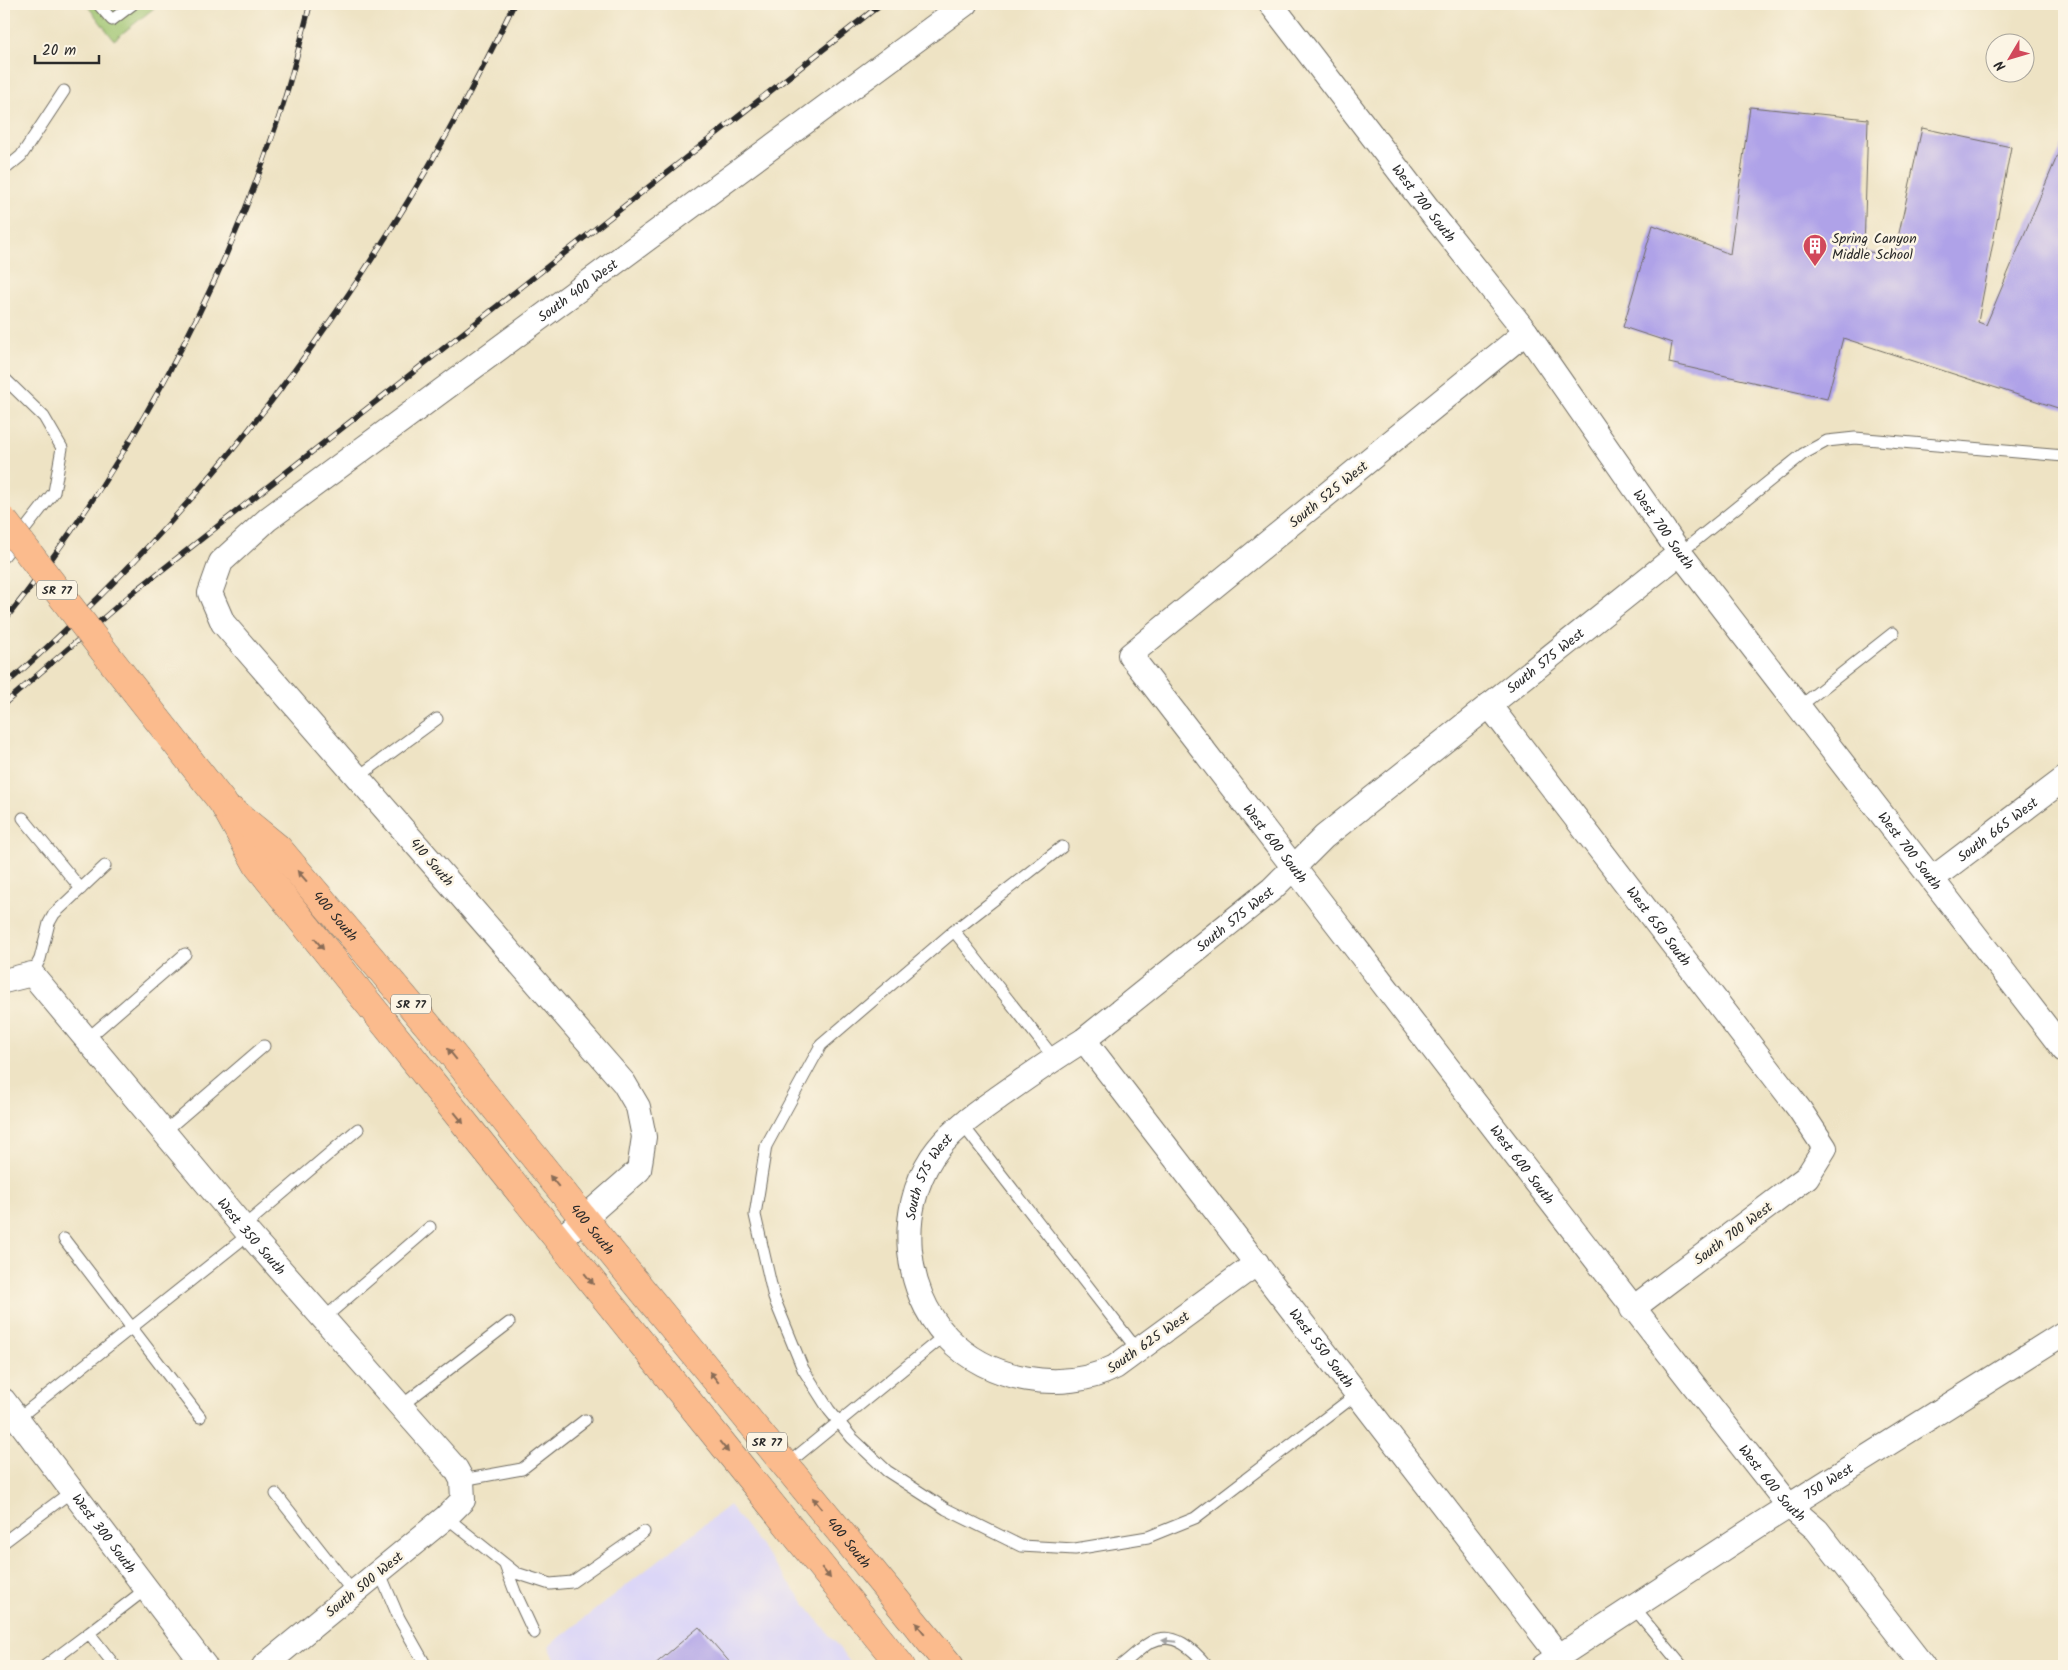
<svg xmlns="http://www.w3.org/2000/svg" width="2068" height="1670" font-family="Kalam,sans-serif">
  <rect width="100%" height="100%" fill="#fcf5e5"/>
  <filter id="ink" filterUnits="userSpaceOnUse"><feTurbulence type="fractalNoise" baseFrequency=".02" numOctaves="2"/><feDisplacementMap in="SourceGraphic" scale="10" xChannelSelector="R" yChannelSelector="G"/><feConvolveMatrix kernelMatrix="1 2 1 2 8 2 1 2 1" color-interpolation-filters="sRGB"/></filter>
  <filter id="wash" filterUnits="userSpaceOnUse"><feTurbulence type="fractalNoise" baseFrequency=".0096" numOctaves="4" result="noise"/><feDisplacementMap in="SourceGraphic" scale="20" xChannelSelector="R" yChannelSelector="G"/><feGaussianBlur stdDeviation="1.12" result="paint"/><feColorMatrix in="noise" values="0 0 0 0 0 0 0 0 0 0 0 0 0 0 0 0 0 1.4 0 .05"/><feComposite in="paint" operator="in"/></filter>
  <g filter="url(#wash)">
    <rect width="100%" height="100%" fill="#eee3c4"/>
    <!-- built -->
    <path fill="#dbd6f7" d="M 729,1505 L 853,1666 L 558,1666 L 549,1646 Z"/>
    <!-- green -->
    <path fill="#9cc36e" stroke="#64774c" d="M 86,4 L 159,4 L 114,40 Z"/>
    <g id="blocks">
      <!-- building -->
      <path fill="#afa2e8" d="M 1750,107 L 1868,119 L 1864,251 L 1894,256 L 1922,128 L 2011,147 L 1978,322 L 1986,325 L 2064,140 L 2064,410 L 1843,338 L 1827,399 L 1669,363 L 1672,343 L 1623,327 L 1653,225 L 1730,254 Z
        M 699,1627 L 733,1666 L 653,1666 Z"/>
    </g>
  </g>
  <g filter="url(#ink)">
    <use href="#blocks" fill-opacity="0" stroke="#6f6b61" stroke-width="1"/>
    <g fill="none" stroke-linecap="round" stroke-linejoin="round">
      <defs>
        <path id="lane" d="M 98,4 L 112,20 L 133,4
          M 4,170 L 21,156 L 64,91
          M 4,378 L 44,417 L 62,448 L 54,492 L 4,556
          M 1680,553 L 1803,454 L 1827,441 L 1855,438 L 2064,456
          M 1799,707 L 1893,633
          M 358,777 L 437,719
          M 23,818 L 81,889
          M 954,931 L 1062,847
          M 32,974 L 40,959 L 49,923 L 54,914 L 105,866
          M 87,1039 L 185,954
          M 1054,1058 L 954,931 L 821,1045 L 766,1146 L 755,1215 L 774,1298 L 803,1369 L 829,1410 L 852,1438 L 887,1471 L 946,1509 L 1021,1546 L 1075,1549 L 1148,1537 L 1195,1518 L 1357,1394
          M 962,1124 L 1139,1352
          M 164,1132 L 264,1046
          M 243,1227 L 358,1129
          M 64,1239 L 200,1417
          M 323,1319 L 430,1227
          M 401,1406 L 509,1323
          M 17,1419 L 249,1234
          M 786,1465 L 945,1335
          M 462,1480 L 522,1469 L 585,1420
          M 276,1494 L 353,1592
          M 446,1517 L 516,1573 L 550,1584 L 572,1582 L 644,1532
          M 4,1542 L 72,1491
          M 505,1565 L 515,1592 L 534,1633
          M 379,1571 L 399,1618 L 426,1666
          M 1634,1608 L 1682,1666
          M 45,1666 L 89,1633
          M 115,1666 L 89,1633 L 146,1589
          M 1120,1666 C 1130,1659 1140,1648 1151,1642 C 1174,1630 1194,1650 1207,1666"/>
        <g id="street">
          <path id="s1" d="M 1271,4 L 1436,219 L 1526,332 L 1680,553 L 2064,1050"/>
          <path id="s2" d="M 1526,332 L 1130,655 C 1350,939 1566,1225 1789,1506 L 1817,1530 L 1923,1666"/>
          <path id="s3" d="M 1489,705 L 1800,1110 L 1825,1148 L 1807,1177 L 1632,1309"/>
          <path id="s4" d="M 1932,879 L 2064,779"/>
          <path id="s5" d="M 4,981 L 32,974 L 249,1234 L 456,1469 L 462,1480 L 463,1500 L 446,1517 L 264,1666"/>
          <path id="s6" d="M 1084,1040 L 1559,1656"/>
          <path id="s7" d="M 558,1241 L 639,1170 L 644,1137 L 638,1107 L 624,1083 L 223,623 L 210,593 L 221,562 L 268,519 L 965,4"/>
          <path id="s8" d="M 1257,1263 L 1115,1367 C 1062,1394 988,1381 947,1337 C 903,1290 897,1211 932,1157 C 950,1130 977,1113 1002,1095 C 1029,1076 1056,1057 1084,1040 L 1272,889 L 1324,837 L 1680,553"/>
          <path id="s9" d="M 4,1401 L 205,1666"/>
          <path id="s10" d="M 1544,1666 L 1762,1523 L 2064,1333"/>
        </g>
        <g id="primary">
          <path d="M 110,659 L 223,803 L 258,866 L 901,1666"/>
          <path id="s11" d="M 234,812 L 278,848 L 452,1054 L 584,1219 L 950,1666"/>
        </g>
      </defs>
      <!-- lane casing -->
      <use href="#lane" stroke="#6f6b61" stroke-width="13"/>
      <!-- street casing -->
      <use href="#street" stroke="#6f6b61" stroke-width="26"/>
      <!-- primary casing -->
      <use href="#primary" stroke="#6f6b61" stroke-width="29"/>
      <!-- lane -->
      <use href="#lane" stroke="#fff" stroke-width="11"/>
      <!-- street -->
      <use href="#street" stroke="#fff" stroke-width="24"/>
      <!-- primary -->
      <use href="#primary" stroke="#fbbb8d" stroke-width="28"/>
      <defs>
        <path id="rail" d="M 4,621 C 124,472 219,298 279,117 C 291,80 301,41 310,4
          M 4,686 C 220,497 391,263 514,4
          M 4,704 L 129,596 L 881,4"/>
      </defs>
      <!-- rail casing -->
      <use href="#rail" stroke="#2b2b2b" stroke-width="5.5"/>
      <!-- rail -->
      <use href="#rail" stroke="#fcf5e5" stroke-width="4" stroke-dasharray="11" stroke-linecap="butt"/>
      <defs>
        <path id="primary-bridge" d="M 4,521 L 110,659"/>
      </defs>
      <!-- primary-bridge casing -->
      <use href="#primary-bridge" stroke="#6f6b61" stroke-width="29" stroke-linecap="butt"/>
      <!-- primary-bridge -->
      <use href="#primary-bridge" stroke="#fbbb8d" stroke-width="28"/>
    </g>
    <!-- one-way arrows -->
    <defs><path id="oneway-solid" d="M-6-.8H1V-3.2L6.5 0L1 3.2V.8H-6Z" transform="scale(1.25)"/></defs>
    <g fill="#896c57">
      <use href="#oneway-solid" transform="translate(302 876) rotate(-131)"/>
      <use href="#oneway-solid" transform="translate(319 944) rotate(51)"/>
      <use href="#oneway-solid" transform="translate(452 1054) rotate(-129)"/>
      <use href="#oneway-solid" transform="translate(459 1118) rotate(51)"/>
      <use href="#oneway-solid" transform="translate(554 1181) rotate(-129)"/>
      <use href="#oneway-solid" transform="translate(589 1279) rotate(51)"/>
      <use href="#oneway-solid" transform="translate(714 1377) rotate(-129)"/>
      <use href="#oneway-solid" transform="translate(724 1447) rotate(51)"/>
      <use href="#oneway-solid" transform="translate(817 1503) rotate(-129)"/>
      <use href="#oneway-solid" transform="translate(826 1573) rotate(51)"/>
      <use href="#oneway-solid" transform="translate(920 1628) rotate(-129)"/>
    </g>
    <use fill="#a0a0a0" href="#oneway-solid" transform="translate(1169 1641) rotate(-175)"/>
  </g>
  <!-- icons -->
  <defs>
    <symbol id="building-pin" viewBox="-11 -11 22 30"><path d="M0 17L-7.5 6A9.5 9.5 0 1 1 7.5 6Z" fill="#d1495b" stroke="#fcf5e5"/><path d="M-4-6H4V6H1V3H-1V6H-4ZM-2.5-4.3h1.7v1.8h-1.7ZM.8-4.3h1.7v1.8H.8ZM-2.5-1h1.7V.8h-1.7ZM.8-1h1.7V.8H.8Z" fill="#fff"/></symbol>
  </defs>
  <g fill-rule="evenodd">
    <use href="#building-pin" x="1801" y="232" width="28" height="38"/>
  </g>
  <g text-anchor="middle" stroke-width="5" stroke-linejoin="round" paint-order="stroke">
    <!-- shield labels -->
    <g fill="#fcf5e5" stroke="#6a6863" stroke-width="1">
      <rect x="37" y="580.5" width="40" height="19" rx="4"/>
      <rect x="391" y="994.5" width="40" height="19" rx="4"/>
      <rect x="747" y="1432.5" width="40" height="19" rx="4"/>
    </g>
    <g font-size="12" font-weight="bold" fill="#2b2b2b">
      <text x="57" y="594">SR 77</text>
      <text x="411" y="1008">SR 77</text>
      <text x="767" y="1446">SR 77</text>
    </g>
    <!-- street labels -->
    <g font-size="14" fill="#2b2b2b" stroke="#fcf5e5">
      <text dy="5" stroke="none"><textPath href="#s1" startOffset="251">West 700 South</textPath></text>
      <text dy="5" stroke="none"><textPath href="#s7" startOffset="1324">South 400 West</textPath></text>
      <text transform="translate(1328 494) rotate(-39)" y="5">South 525 West</text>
      <text dy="5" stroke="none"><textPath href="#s1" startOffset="656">West 700 South</textPath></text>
      <text dy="5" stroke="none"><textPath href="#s8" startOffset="1342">South 575 West</textPath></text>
      <text dy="5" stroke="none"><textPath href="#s4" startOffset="82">South 665 West</textPath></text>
      <text dy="5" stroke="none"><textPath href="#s2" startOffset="749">West 600 South</textPath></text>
      <text dy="5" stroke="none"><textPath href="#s1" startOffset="1061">West 700 South</textPath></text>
      <text transform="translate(432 862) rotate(49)" y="5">410 South</text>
      <text dy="5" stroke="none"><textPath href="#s11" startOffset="146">400 South</textPath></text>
      <text dy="5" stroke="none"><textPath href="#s8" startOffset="938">South 575 West</textPath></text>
      <text dy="5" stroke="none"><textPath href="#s3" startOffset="279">West 650 South</textPath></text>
      <text dy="5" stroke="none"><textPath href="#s2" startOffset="1154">West 600 South</textPath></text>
      <text dy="5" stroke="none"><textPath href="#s8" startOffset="532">South 575 West</textPath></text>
      <text dy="5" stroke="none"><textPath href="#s11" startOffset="551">400 South</textPath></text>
      <text transform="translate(1733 1233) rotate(-37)" y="5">South 700 West</text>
      <text dy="5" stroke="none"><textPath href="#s5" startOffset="371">West 350 South</textPath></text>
      <text transform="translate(1148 1342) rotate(-35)" y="5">South 625 West</text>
      <text dy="5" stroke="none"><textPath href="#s6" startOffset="389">West 550 South</textPath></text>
      <text dy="5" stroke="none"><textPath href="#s10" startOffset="339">750 West</textPath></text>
      <text dy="5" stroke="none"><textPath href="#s2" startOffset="1559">West 600 South</textPath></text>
      <text dy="5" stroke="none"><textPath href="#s9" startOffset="166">West 300 South</textPath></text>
      <text dy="5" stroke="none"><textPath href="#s11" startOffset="956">400 South</textPath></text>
      <text transform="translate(364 1584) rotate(-39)" y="5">South 500 West</text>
    </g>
    <!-- poi labels -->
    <g font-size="14" fill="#2b2b2b" stroke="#fcf5e5" text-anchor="start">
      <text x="1832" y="243">Spring Canyon<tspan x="1832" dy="16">Middle School</tspan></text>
    </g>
  </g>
  <!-- margin -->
  <rect width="2068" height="1670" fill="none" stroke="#fcf5e5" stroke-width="20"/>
  <!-- north arrow -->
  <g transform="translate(2010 58) rotate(232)"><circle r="24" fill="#fcf5e5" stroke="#a8a49b"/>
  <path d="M0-4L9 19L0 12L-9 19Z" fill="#d1495b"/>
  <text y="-8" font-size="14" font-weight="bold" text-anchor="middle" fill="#2b2b2b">N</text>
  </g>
  <!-- scale -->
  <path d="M35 55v8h64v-8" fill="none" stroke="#2b2b2b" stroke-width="2.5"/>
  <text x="42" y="55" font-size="15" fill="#2b2b2b" stroke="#fcf5e5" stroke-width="4" paint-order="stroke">20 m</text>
</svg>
